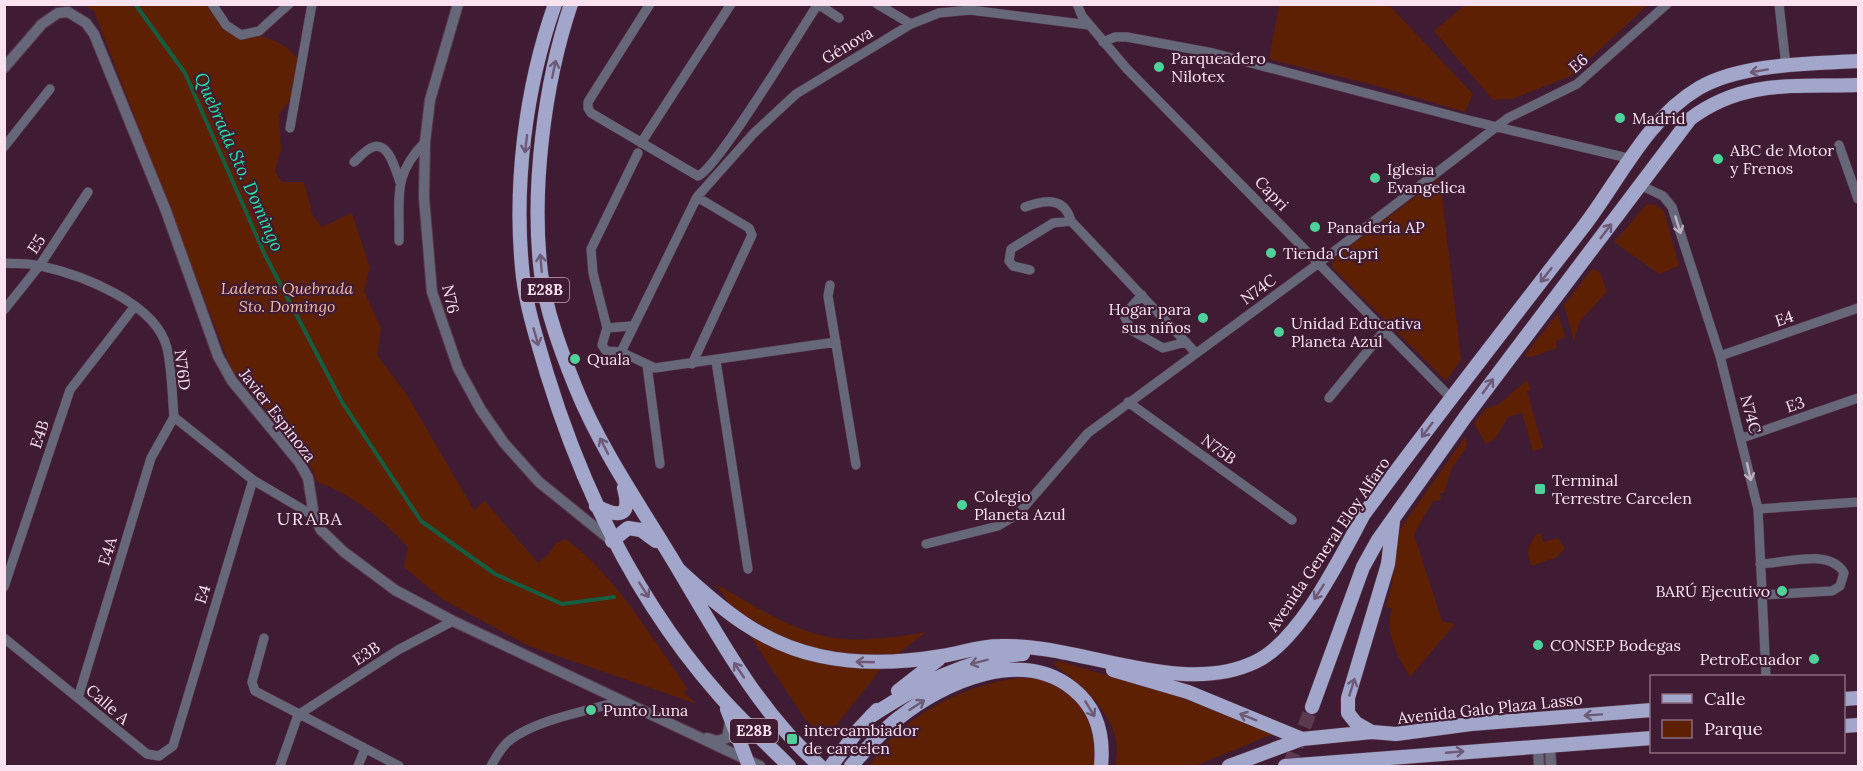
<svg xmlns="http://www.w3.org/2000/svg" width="1863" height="771" font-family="Lora,serif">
  <rect width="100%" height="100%" fill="#3f1c33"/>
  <!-- green -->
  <path fill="#5d2003" d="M 1466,4 L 1648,4 L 1648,5 L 1571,76 L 1512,99 L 1493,100 L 1434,31 Z
    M 83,5 L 212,5 L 233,34 C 259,33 283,39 300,61 L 293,97 L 279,114 L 281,149 L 275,171 L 282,182 L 304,182 L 313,216 L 322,227 L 352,213 L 370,267 L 364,291 L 381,328 L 377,355 L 407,395 L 474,510 L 485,501 L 538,563 L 549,554 L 556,543 L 566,539 C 617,577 651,637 688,689 L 683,692 L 697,704 L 529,646 L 442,599 L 404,567 L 408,547 C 382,519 354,495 317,482 L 311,467 L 291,439 L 231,368 L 94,11 Z
    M 1279,5 L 1389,5 L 1473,94 L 1465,112 L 1370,84 L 1269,59 Z
    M 1440,178 L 1461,360 L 1446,381 L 1332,267 L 1333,259 Z
    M 1647,204 L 1656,205 L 1664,211 L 1679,266 L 1659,274 L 1614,242 Z
    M 1592,269 L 1600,272 L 1607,292 L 1580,321 L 1574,341 L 1564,305 Z
    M 1558,313 L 1565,337 L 1556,341 L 1557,348 L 1531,357 L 1524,356 Z
    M 1527,380 L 1531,390 L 1527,391 L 1543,448 L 1533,451 L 1522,413 L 1508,417 L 1495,439 L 1486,444 L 1474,424 L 1485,409 L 1499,404 Z
    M 1465,437 L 1467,446 L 1452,468 L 1444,493 L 1440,493 L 1441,500 L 1433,501 L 1414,534 L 1442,621 L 1455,624 L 1410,677 C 1398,658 1384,631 1392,609 L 1386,607 L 1392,584 L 1394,554 L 1400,529 Z
    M 1537,534 L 1541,534 L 1543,542 L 1558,538 L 1565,548 L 1557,557 L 1532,566 C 1525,555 1528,543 1537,534 Z
    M 716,584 C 751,604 789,629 829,637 C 860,643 895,637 926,632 L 885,664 L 826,738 L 805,719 Z
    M 1059,661 L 1180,697 L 1273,734 L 1195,766 L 1115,766 C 1127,722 1084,687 1053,664 Z
    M 1018,678 C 1025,678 1034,677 1041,678 C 1080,687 1099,730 1094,766 L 869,766 C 901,717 960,686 1018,678 Z"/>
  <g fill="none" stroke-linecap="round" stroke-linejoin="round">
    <!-- stream -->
    <path stroke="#145d40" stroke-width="4" d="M 135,4 L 185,73 L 265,255 L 342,402 L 421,521 L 495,574 L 562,604 L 614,597"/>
    <!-- primary-tunnel -->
    <path stroke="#5b3a4f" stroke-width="14" stroke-dasharray="14 7" stroke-linecap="butt" d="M 1289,766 L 1312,707"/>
    <defs>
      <path id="minor" d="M 212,4 L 226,25 L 241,35 L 259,31 L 289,4
        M 650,4 L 588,102 L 588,108 L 591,113 L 698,176 C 717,169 800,31 818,4
        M 818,4 L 839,18
        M 877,4 L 911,24
        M 1077,4 L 1082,16 L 1127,69 L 1451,398
        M 1779,4 L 1786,66
        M 1103,42 L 1115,37 L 1127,37 L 1213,53 L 1472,121 L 1632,159
        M 290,128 L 312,4
        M 641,143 L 731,4
        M 1839,145 L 1858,199
        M 4,147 L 50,89
        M 638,153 L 591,249 L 593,273 L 607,328 L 602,345 L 606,351 L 621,352 L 655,368 L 836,342
        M 354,162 C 359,158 366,149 373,147 C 389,141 396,172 400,182
        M 1640,185 L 1663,196 L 1672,207 L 1720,356 L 1758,509 L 1766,676
        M 1025,207 C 1044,200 1064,196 1071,221
        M 399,241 C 400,196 392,176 425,142
        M 4,263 C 16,264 30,263 41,266 C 82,275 156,303 167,348 C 172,370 172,395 174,417 L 253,480 L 314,516
        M 1030,270 L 1013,266 L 1009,261 L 1011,249 L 1053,223 L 1071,221 L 1196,353
        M 830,285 L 828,296 L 856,465
        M 1142,295 L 1124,315 L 1131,330 L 1163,348 L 1186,342
        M 4,310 L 40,265 L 88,192
        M 607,328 L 631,326
        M 621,352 L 697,197 L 753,134 L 796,94 L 911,24 L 939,13 L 970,10 L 1089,25
        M 1720,356 L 1858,308
        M 716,361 L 748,569
        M 692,364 L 752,235 L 749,228 L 697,197
        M 647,365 L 660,464
        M 1329,398 L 1385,330
        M 1128,402 L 1292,520
        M 1742,438 L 1858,398
        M 1758,509 L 1858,502
        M 926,544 L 998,526 L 1018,514 L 1088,433 L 1319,263 L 1508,118 L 1577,84 L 1667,4
        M 1760,564 C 1785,563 1830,548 1844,573 L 1840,586 L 1832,591 L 1762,595
        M 4,587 L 70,390 L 135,306
        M 4,638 L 147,754 L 159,756 L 173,746 L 253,480
        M 264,638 L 252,682 L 255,691 L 399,766
        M 78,698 L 151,458 L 174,417
        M 280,766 L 298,715 L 398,650 L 453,621
        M 358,766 L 365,749
        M 491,766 C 496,757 501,747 510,740 C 538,719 587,711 621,701"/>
      <path id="tertiary" d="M 458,4 L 430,100 L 425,142 L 424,198 L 432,292 L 458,368 L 481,410 L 504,443 L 539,482 L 612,541
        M 4,68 L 42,24 L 58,13 L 68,12 L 86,23 L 94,34 L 166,211 L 218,356 L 232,381 L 299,462 L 308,478 L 314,516 L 321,530 L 344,552 L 395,590 L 453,621 L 760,766
        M 707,738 L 717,741 L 727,738 L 730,722
        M 1550,745 L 1551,766
        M 1538,746 L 1539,766"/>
      <path id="primary" d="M 555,4 C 525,88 513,189 523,277 C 527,310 538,343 547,374 C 583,491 638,603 719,695 C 741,720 766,743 789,766
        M 571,4 C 544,84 531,190 541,273 C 546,311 561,351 575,386 C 602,453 644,511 680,572 C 721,641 759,712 820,766
        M 596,506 C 619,518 632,517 624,488
        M 612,541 L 628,528 L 641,530 L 656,541
        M 679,570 C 721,609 762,644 820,656 C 861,665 901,663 942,656 C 961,653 980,646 1000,646 C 1079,643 1180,698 1255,662 C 1300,641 1340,558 1364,514 C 1435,418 1508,324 1581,230 C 1618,183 1646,119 1699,88 C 1742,63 1810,64 1858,61
        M 1113,670 L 1188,692 L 1302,739
        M 898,691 L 939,659
        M 1844,699 L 1858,698
        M 1312,707 L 1363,567 L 1378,540 L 1466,416 L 1690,119 C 1743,79 1795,87 1858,85
        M 727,709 L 749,766
        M 871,716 C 919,685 965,659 1023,654
        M 1844,726 L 1858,725
        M 1372,732 L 1356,723 L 1348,713 L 1348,698 L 1388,564 L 1393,521
        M 831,766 L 858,730 L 877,710
        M 851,766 C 867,749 881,731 900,717 C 944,682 1022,647 1073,689 C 1098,709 1104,736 1101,766
        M 1229,766 L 1302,739 L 1372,732 L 1396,734 L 1471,724 L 1652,710
        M 1285,766 L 1652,738"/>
    </defs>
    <!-- minor casing -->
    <use href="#minor" stroke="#59384d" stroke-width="10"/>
    <!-- tertiary casing -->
    <use href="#tertiary" stroke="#59384d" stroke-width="12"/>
    <!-- primary casing -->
    <use href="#primary" stroke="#59384d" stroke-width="15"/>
    <!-- minor -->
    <use href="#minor" stroke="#66687a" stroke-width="9"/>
    <!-- tertiary -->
    <use href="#tertiary" stroke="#66687a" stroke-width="10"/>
    <!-- primary -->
    <use href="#primary" stroke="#a3a6cb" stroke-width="14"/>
  </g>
  <!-- one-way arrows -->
  <defs><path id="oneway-shaft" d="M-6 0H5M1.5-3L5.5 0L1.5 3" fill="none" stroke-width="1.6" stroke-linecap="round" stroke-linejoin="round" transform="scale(1.5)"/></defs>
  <g stroke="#6c5a77">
    <use href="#oneway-shaft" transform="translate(554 69) rotate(-78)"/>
    <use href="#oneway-shaft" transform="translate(1759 71) rotate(170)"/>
    <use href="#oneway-shaft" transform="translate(526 144) rotate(97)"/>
    <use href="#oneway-shaft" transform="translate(1606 231) rotate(-53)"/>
    <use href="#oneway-shaft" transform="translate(541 263) rotate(-95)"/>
    <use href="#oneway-shaft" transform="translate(1546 275) rotate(128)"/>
    <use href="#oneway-shaft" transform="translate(536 337) rotate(74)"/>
    <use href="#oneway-shaft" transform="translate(1488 386) rotate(-54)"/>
    <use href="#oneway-shaft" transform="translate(1427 430) rotate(127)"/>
    <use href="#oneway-shaft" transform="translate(604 446) rotate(-117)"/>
    <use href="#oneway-shaft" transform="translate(644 590) rotate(57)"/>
    <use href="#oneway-shaft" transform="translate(1319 592) rotate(123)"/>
    <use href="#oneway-shaft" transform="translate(865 662) rotate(-178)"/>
    <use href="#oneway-shaft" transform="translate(979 662) rotate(165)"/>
    <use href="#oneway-shaft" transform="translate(739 670) rotate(-124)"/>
    <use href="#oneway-shaft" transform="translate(1352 687) rotate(-73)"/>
    <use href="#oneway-shaft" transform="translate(917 705) rotate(-33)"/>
    <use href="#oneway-shaft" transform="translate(1090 709) rotate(59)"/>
    <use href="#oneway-shaft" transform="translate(1593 715) rotate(176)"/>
    <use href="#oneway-shaft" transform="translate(1248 717) rotate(-158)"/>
    <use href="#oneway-shaft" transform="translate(1455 752) rotate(-5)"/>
  </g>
  <g stroke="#bfb1c1">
    <use href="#oneway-shaft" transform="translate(1678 225) rotate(73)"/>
    <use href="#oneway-shaft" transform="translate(1749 472) rotate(77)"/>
  </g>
  <!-- markers -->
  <g fill="#4dd39a" stroke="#3f1c33" stroke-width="2">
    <circle cx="1159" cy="67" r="6"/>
    <circle cx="1620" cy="118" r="6"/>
    <circle cx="1718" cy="159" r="6"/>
    <circle cx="1375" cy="178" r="6"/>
    <circle cx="1315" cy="227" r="6"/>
    <circle cx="1271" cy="253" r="6"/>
    <circle cx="1203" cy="318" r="6"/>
    <circle cx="1279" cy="332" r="6"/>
    <circle cx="575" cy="359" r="6"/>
    <rect x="1534" y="483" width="12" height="12" rx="3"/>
    <circle cx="962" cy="505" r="6"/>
    <circle cx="1782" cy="591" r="6"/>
    <circle cx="1538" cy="645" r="6"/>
    <circle cx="1814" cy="659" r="6"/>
    <circle cx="591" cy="710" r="6"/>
    <rect x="786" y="733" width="12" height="12" rx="3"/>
  </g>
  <g text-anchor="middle" stroke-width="4.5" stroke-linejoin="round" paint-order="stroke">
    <!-- shield labels -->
    <g fill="#3f1c33" stroke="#c2a7b7" stroke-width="1.5">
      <rect x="521" y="278" width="48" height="24" rx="4.5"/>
      <rect x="730" y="719" width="48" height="24" rx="4.5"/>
    </g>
    <g font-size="15" font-weight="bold" fill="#fae2f0">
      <text x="545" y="295">E28B</text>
      <text x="754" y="736">E28B</text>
    </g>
    <!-- street labels -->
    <g font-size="16" fill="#fae2f0" stroke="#3f1c33">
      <text transform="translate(847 45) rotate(-31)" y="6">Génova</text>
      <text transform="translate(1578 63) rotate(-41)" y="6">E6</text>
      <text transform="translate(1272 193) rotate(46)" y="6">Capri</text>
      <text transform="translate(36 244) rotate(-56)" y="6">E5</text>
      <text transform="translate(1258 289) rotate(-36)" y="6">N74C</text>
      <text transform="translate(451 299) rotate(77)" y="6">N76</text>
      <text transform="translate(1784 318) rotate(-19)" y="6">E4</text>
      <text transform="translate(183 370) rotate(83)" y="6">N76D</text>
      <text transform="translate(1795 404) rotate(-19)" y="6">E3</text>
      <text transform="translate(1751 414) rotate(75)" y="6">N74C</text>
      <text transform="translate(278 415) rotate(52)" y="6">Javier Espinoza</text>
      <text transform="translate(39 434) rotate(-72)" y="6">E4B</text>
      <text transform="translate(1219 449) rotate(36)" y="6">N75B</text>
      <text transform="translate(1328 544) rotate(-56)" y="6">Avenida General Eloy Alfaro</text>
      <text transform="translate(107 551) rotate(-73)" y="6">E4A</text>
      <text transform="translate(202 594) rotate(-73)" y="6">E4</text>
      <text transform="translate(366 653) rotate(-33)" y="6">E3B</text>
      <text transform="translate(108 704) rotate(41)" y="6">Calle A</text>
      <text transform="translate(1490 708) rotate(-6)" y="6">Avenida Galo Plaza Lasso</text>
    </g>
    <!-- poi labels -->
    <g font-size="16" fill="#fae2f0" stroke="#3f1c33" text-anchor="start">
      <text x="1171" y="64">Parqueadero<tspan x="1171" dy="18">Nilotex</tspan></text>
      <text x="1632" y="124">Madrid</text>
      <text x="1730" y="156">ABC de Motor<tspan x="1730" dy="18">y Frenos</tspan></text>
      <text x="1387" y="175">Iglesia<tspan x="1387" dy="18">Evangelica</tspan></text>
      <text x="1327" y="233">Panadería AP</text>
      <text x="1283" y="259">Tienda Capri</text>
      <text x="1191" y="315" text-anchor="end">Hogar para<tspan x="1191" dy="18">sus niños</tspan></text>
      <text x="1291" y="329">Unidad Educativa<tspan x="1291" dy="18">Planeta Azul</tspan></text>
      <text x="587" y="365">Quala</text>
      <text x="1552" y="486">Terminal<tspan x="1552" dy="18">Terrestre Carcelen</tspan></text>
      <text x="974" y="502">Colegio<tspan x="974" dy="18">Planeta Azul</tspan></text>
      <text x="1770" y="597" text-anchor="end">BARÚ Ejecutivo</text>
      <text x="1550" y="651">CONSEP Bodegas</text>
      <text x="1802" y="665" text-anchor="end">PetroEcuador</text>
      <text x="603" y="716">Punto Luna</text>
      <text x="804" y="736">intercambiador<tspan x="804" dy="18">de carcelen</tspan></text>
    </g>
    <!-- park labels -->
    <g font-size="16" font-style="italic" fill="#efbaa5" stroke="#3f1c33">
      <text x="287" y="294">Laderas Quebrada<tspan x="287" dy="18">Sto. Domingo</tspan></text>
    </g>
    <!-- water labels -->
    <g font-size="18" font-style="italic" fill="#26e19d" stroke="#3f1c33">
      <text transform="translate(239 162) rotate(66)" y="6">Quebrada Sto. Domingo</text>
    </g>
    <!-- neighbourhood labels -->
    <g font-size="18" letter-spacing="1.5" fill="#fae2f0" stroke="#3f1c33">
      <text x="310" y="525">URABA</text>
    </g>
  </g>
  <!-- border -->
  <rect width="1863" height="771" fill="none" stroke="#fae2f0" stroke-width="12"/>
  <!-- legend -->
  <rect x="1650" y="675" width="195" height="78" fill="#3f1c33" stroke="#8a6b7f" stroke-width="1.5"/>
  <rect x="1662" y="694" width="30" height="9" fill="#a3a6cb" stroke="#8a6b7f" stroke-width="1.5"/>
  <text x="1704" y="705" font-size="18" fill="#fae2f0">Calle</text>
  <rect x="1662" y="720" width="30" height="18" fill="#5d2003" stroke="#8a6b7f" stroke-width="1.5"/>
  <text x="1704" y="735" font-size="18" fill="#fae2f0">Parque</text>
</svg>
